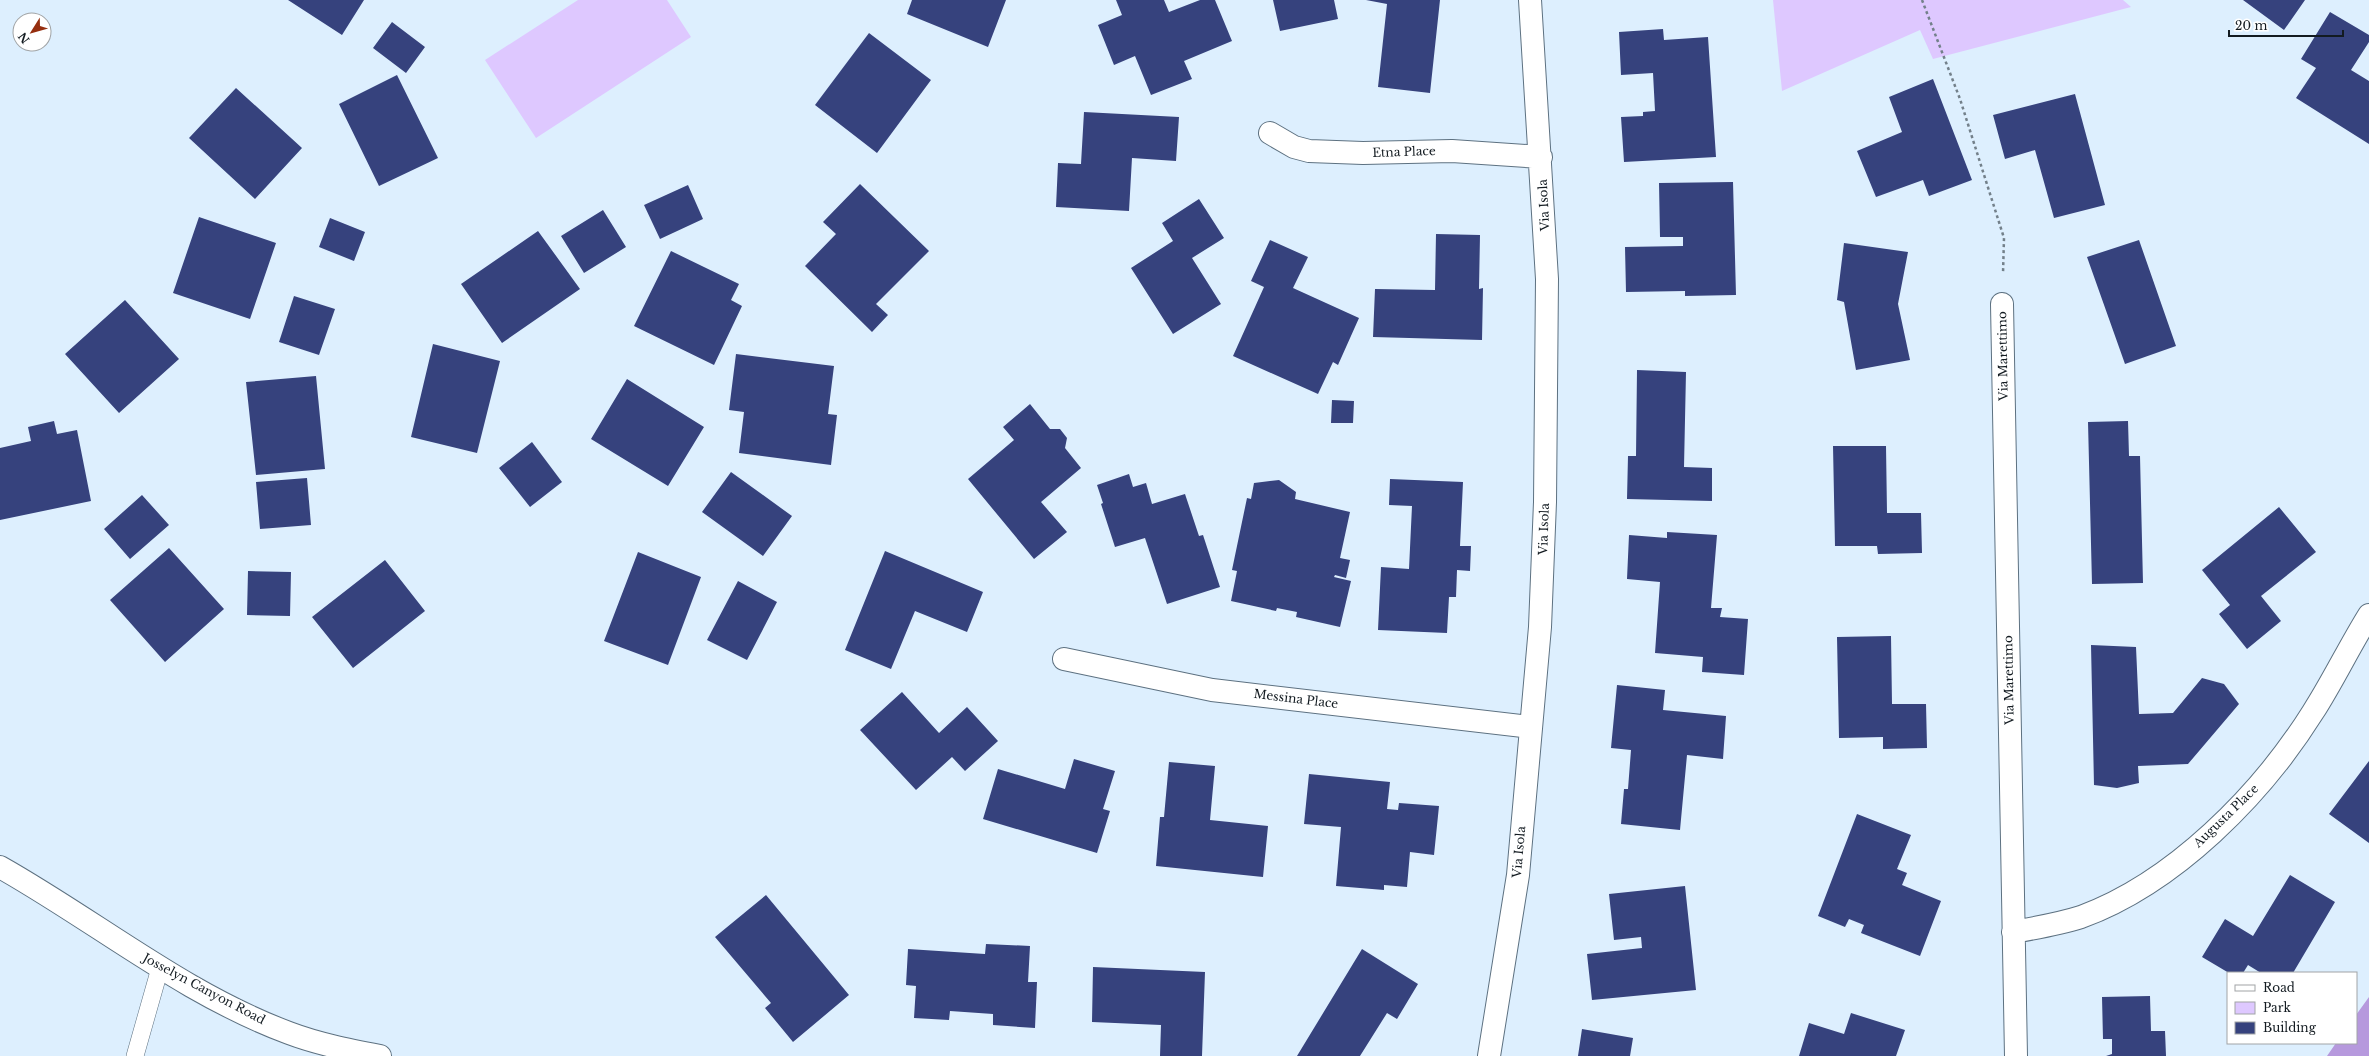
<svg xmlns="http://www.w3.org/2000/svg" width="2369" height="1056" font-family="'Libre Baskerville',serif">
  <rect width="100%" height="100%" fill="#ddeffe"/>
  <!-- green -->
  <path fill="#dec8ff" d="M 578,0 L 667,0 L 691,37 L 536,138 L 485,60 Z
    M 1773,0 L 2123,0 L 2131,7 L 1933,59 L 1920,30 L 1782,91 Z"/>
  <!-- forest -->
  <path fill="#b699dd" d="M 2369,997 L 2369,1056 L 2327,1056 L 2336,1043 L 2356,1043 L 2356,1015 Z"/>
  <!-- building -->
  <path fill="#36427d" d="M 288,0 L 364,0 L 342,35 Z
    M 912,0 L 1006,0 L 988,47 L 907,14 Z
    M 1116,0 L 1164,0 L 1169,12 L 1200,0 L 1215,0 L 1232,41 L 1184,61 L 1192,79 L 1151,95 L 1135,56 L 1114,65 L 1098,25 L 1122,15 Z
    M 1273,0 L 1334,0 L 1338,19 L 1280,31 Z
    M 1366,0 L 1440,0 L 1430,93 L 1378,87 L 1387,4 Z
    M 2243,0 L 2305,0 L 2284,30 Z
    M 2330,12 L 2369,35 L 2369,42 L 2351,70 L 2369,81 L 2369,144 L 2296,98 L 2316,68 L 2301,59 Z
    M 392,22 L 425,47 L 406,73 L 373,48 Z
    M 1663,29 L 1664,40 L 1708,37 L 1716,157 L 1624,162 L 1621,117 L 1643,116 L 1643,112 L 1655,111 L 1653,73 L 1621,75 L 1619,32 Z
    M 869,33 L 931,80 L 877,153 L 815,105 Z
    M 397,75 L 438,158 L 379,186 L 339,104 Z
    M 1933,79 L 1972,180 L 1929,196 L 1923,180 L 1876,197 L 1857,151 L 1902,132 L 1889,97 Z
    M 236,88 L 302,148 L 255,199 L 189,138 Z
    M 2075,94 L 2105,205 L 2054,218 L 2035,150 L 2005,159 L 1993,115 Z
    M 1084,112 L 1179,117 L 1176,161 L 1132,158 L 1129,211 L 1056,207 L 1058,163 L 1081,164 Z
    M 1733,182 L 1736,295 L 1685,296 L 1685,291 L 1626,292 L 1625,247 L 1683,246 L 1683,237 L 1660,237 L 1659,183 Z
    M 860,184 L 929,251 L 876,304 L 888,315 L 872,332 L 805,266 L 836,234 L 823,222 Z
    M 688,185 L 703,219 L 660,239 L 644,205 Z
    M 1199,199 L 1224,238 L 1192,258 L 1221,304 L 1173,334 L 1131,268 L 1173,241 L 1162,223 Z
    M 603,210 L 626,247 L 584,273 L 561,236 Z
    M 199,217 L 276,243 L 250,319 L 173,293 Z
    M 330,218 L 365,232 L 354,261 L 319,247 Z
    M 538,231 L 580,289 L 502,343 L 461,284 Z
    M 1436,234 L 1480,235 L 1479,289 L 1483,288 L 1482,340 L 1373,337 L 1375,289 L 1435,290 Z
    M 1270,240 L 1308,257 L 1293,288 L 1359,318 L 1338,365 L 1333,362 L 1318,394 L 1233,356 L 1264,287 L 1251,281 Z
    M 2139,240 L 2176,346 L 2125,364 L 2087,257 Z
    M 1844,243 L 1908,252 L 1898,304 L 1910,360 L 1856,370 L 1844,302 L 1837,300 Z
    M 671,251 L 739,284 L 731,300 L 742,306 L 714,365 L 634,326 Z
    M 294,296 L 335,309 L 319,355 L 279,342 Z
    M 125,300 L 179,359 L 119,413 L 65,354 Z
    M 433,344 L 500,361 L 477,453 L 411,437 Z
    M 736,354 L 834,366 L 828,414 L 837,415 L 831,465 L 739,453 L 744,412 L 729,410 Z
    M 1637,370 L 1686,372 L 1684,467 L 1712,468 L 1712,501 L 1627,499 L 1628,456 L 1636,456 Z
    M 316,376 L 325,469 L 256,475 L 246,382 Z
    M 627,379 L 704,427 L 668,486 L 591,439 Z
    M 1332,400 L 1354,401 L 1353,423 L 1331,423 Z
    M 1030,404 L 1050,429 L 1060,429 L 1067,438 L 1065,448 L 1081,468 L 1041,502 L 1067,532 L 1034,559 L 968,479 L 1014,440 L 1003,427 Z
    M 54,421 L 57,434 L 77,430 L 91,501 L 0,520 L 0,448 L 31,441 L 28,427 Z
    M 2128,421 L 2129,456 L 2140,456 L 2143,583 L 2092,584 L 2088,422 Z
    M 532,442 L 562,482 L 530,507 L 499,468 Z
    M 1833,446 L 1886,446 L 1887,513 L 1921,513 L 1922,553 L 1878,554 L 1877,546 L 1835,546 Z
    M 731,472 L 792,516 L 763,556 L 702,512 Z
    M 1129,474 L 1133,487 L 1146,483 L 1152,504 L 1185,494 L 1199,536 L 1203,535 L 1220,587 L 1167,604 L 1145,538 L 1115,547 L 1101,504 L 1103,503 L 1097,485 Z
    M 307,478 L 311,525 L 260,529 L 256,482 Z
    M 1390,479 L 1463,482 L 1460,546 L 1471,546 L 1470,571 L 1457,570 L 1456,597 L 1449,597 L 1447,633 L 1378,630 L 1381,567 L 1409,569 L 1412,506 L 1389,505 Z
    M 1279,480 L 1296,492 L 1295,499 L 1350,512 L 1340,558 L 1350,560 L 1346,578 L 1335,575 L 1334,577 L 1351,581 L 1340,627 L 1296,617 L 1297,612 L 1277,608 L 1276,611 L 1231,601 L 1237,571 L 1232,570 L 1247,498 L 1251,499 L 1254,483 Z
    M 142,495 L 169,525 L 130,559 L 104,529 Z
    M 2279,507 L 2316,552 L 2261,596 L 2281,621 L 2247,649 L 2219,614 L 2230,605 L 2202,570 Z
    M 1667,532 L 1717,535 L 1711,608 L 1722,608 L 1720,617 L 1748,619 L 1744,675 L 1702,672 L 1703,657 L 1655,653 L 1660,582 L 1627,579 L 1629,535 L 1667,538 Z
    M 169,548 L 224,609 L 165,662 L 110,600 Z
    M 885,551 L 983,592 L 967,632 L 915,611 L 891,669 L 845,650 Z
    M 638,552 L 701,577 L 668,665 L 604,641 Z
    M 385,560 L 425,611 L 353,668 L 312,617 Z
    M 248,571 L 291,572 L 290,616 L 247,615 Z
    M 738,581 L 777,602 L 747,660 L 707,640 Z
    M 1891,636 L 1892,704 L 1926,704 L 1927,748 L 1883,749 L 1883,737 L 1839,738 L 1837,637 Z
    M 2091,645 L 2136,647 L 2139,714 L 2173,713 L 2202,678 L 2224,684 L 2239,704 L 2188,764 L 2138,766 L 2139,783 L 2117,788 L 2094,785 Z
    M 1617,685 L 1665,690 L 1663,710 L 1726,716 L 1723,759 L 1687,755 L 1680,830 L 1621,824 L 1624,789 L 1628,789 L 1631,750 L 1611,748 Z
    M 902,692 L 939,733 L 967,707 L 998,741 L 965,771 L 952,757 L 916,790 L 860,730 Z
    M 1074,759 L 1115,771 L 1103,809 L 1110,811 L 1097,853 L 983,819 L 998,769 L 1065,789 Z
    M 2369,761 L 2369,843 L 2329,814 Z
    M 1169,762 L 1215,766 L 1210,820 L 1268,826 L 1263,877 L 1156,866 L 1160,817 L 1164,817 Z
    M 1309,774 L 1390,782 L 1387,809 L 1398,810 L 1399,803 L 1439,806 L 1434,855 L 1410,852 L 1407,887 L 1384,885 L 1384,890 L 1336,886 L 1341,827 L 1304,824 Z
    M 1857,814 L 1911,835 L 1897,869 L 1907,873 L 1902,885 L 1941,901 L 1920,956 L 1861,933 L 1864,925 L 1849,919 L 1845,927 L 1818,916 Z
    M 2290,875 L 2335,902 L 2293,973 L 2261,973 L 2248,965 L 2243,973 L 2229,973 L 2202,957 L 2225,919 L 2253,936 Z
    M 1685,886 L 1696,990 L 1592,1000 L 1587,954 L 1642,948 L 1641,937 L 1614,940 L 1609,894 Z
    M 766,895 L 849,995 L 793,1042 L 765,1008 L 771,1003 L 715,937 Z
    M 986,944 L 1030,946 L 1028,982 L 1037,982 L 1035,1028 L 993,1025 L 993,1014 L 950,1011 L 949,1020 L 914,1018 L 916,986 L 906,985 L 908,949 L 985,954 Z
    M 1362,949 L 1418,984 L 1397,1019 L 1387,1013 L 1360,1056 L 1297,1056 Z
    M 1093,967 L 1205,972 L 1202,1056 L 1160,1056 L 1161,1025 L 1092,1022 Z
    M 2150,996 L 2151,1031 L 2165,1031 L 2166,1056 L 2106,1056 L 2112,1054 L 2112,1039 L 2103,1039 L 2102,997 Z
    M 1851,1013 L 1905,1030 L 1896,1056 L 1799,1056 L 1809,1023 L 1844,1034 Z
    M 1582,1029 L 1633,1038 L 1630,1056 L 1578,1056 Z"/>
  <g fill="none" stroke-linecap="round" stroke-linejoin="round">
    <defs>
      <path id="service" d="M 135,1056 L 160,968"/>
      <path id="minor" d="M 1270,133 L 1294,147 L 1309,151 L 1363,153 L 1452,151 L 1541,157
        M 2002,304 L 2016,1056
        M 1064,659 L 1212,690 L 1530,727
        M 2013,932 C 2036,928 2059,924 2081,917 C 2174,883 2261,795 2313,712 C 2333,681 2349,647 2369,615
        M 1489,1056 L 1518,875 L 1540,627 L 1545,502 L 1547,279 L 1530,0"/>
      <path id="tertiary" d="M 0,867 C 96,921 184,994 289,1033 C 318,1044 349,1050 380,1056"/>
    </defs>
    <!-- service casing -->
    <use href="#service" stroke="#5d7181" stroke-width="18"/>
    <!-- minor casing -->
    <use href="#minor" stroke="#5d7181" stroke-width="24"/>
    <!-- tertiary casing -->
    <use href="#tertiary" stroke="#5d7181" stroke-width="24"/>
    <!-- path -->
    <path stroke="#73808a" stroke-width="2.5" stroke-dasharray="3 3" stroke-linecap="butt" d="M 1922,0 L 1960,99 L 2004,238 L 2003,274"/>
    <!-- service -->
    <use href="#service" stroke="#fff" stroke-width="17"/>
    <!-- minor -->
    <use href="#minor" stroke="#fff" stroke-width="22"/>
    <!-- tertiary -->
    <use href="#tertiary" stroke="#fff" stroke-width="22"/>
  </g>
  <g text-anchor="middle" stroke-width="4" stroke-linejoin="round" paint-order="stroke">
    <!-- street labels -->
    <g font-size="12" fill="#131b21" stroke="#fff">
      <text transform="translate(1404 152) rotate(-2)" y="4">Etna Place</text>
      <text transform="translate(1544 205) rotate(-93)" y="4">Via Isola</text>
      <text transform="translate(2003 356) rotate(-91)" y="4">Via Marettimo</text>
      <text transform="translate(1544 529) rotate(-88)" y="4">Via Isola</text>
      <text transform="translate(2009 680) rotate(-91)" y="4">Via Marettimo</text>
      <text transform="translate(1296 699) rotate(7)" y="4">Messina Place</text>
      <text transform="translate(2226 816) rotate(-44)" y="4">Augusta Place</text>
      <text transform="translate(1519 852) rotate(-85)" y="4">Via Isola</text>
      <text transform="translate(204 989) rotate(28)" y="4">Josselyn Canyon Road</text>
    </g>
  </g>
  <!-- legend -->
  <rect x="2227" y="972" width="130" height="72" fill="#ffffff" stroke="#a1a4a6"/>
  <rect x="2235" y="985" width="20" height="6" fill="#ffffff" stroke="#a1a4a6"/>
  <text x="2263" y="992" font-size="12" fill="#131b21">Road</text>
  <rect x="2235" y="1002" width="20" height="12" fill="#dec8ff" stroke="#a1a4a6"/>
  <text x="2263" y="1012" font-size="12" fill="#131b21">Park</text>
  <rect x="2235" y="1022" width="20" height="12" fill="#36427d" stroke="#a1a4a6"/>
  <text x="2263" y="1032" font-size="12" fill="#131b21">Building</text>
  <!-- north arrow -->
  <g transform="translate(32 32) rotate(233)"><circle r="19" fill="#ffffff" stroke="#a1a4a6"/>
  <path d="M0-3L7 15L0 10L-7 15Z" fill="#952e0f"/>
  <text y="-6" font-size="11" font-weight="bold" text-anchor="middle" fill="#131b21">N</text>
  </g>
  <!-- scale -->
  <path d="M2229 30v6h114v-6" fill="none" stroke="#131b21" stroke-width="2"/>
  <text x="2235" y="30" font-size="12" fill="#131b21" stroke="#ffffff" stroke-width="3" paint-order="stroke">20 m</text>
</svg>
